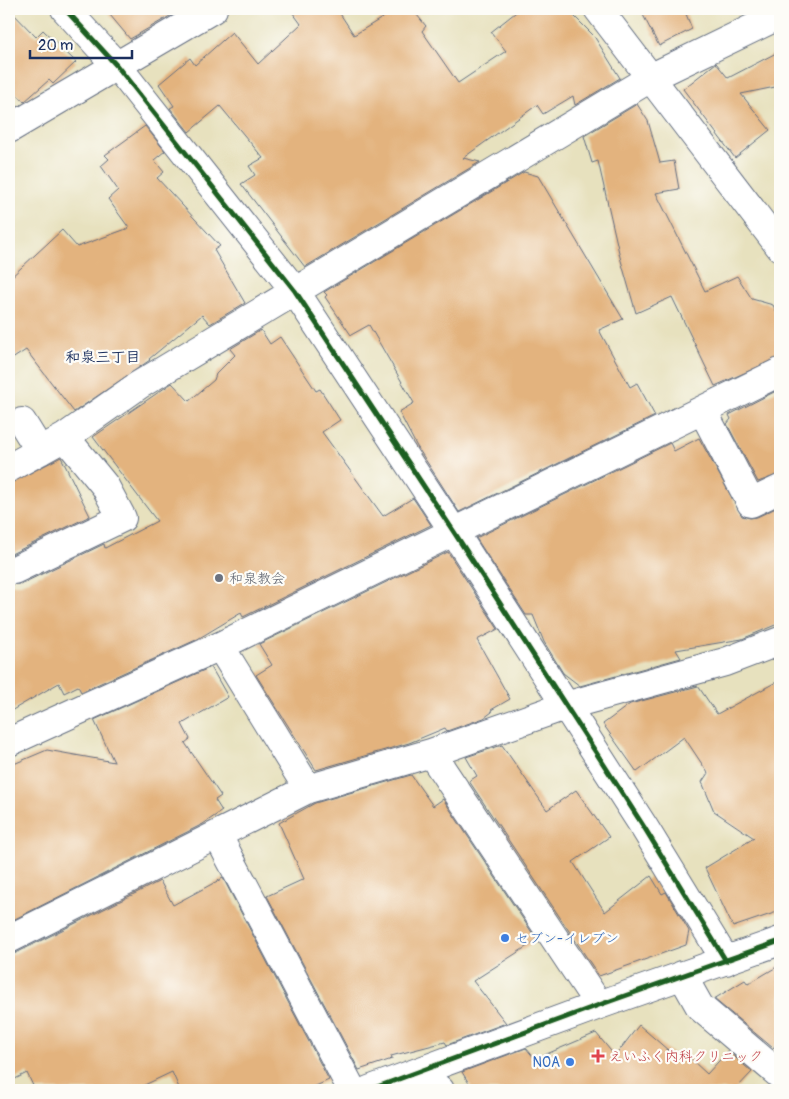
<svg xmlns="http://www.w3.org/2000/svg" width="789" height="1099" font-family="Pangolin,'Klee One',sans-serif">
  <rect width="100%" height="100%" fill="#fdfcf7"/>
  <filter id="ink" filterUnits="userSpaceOnUse"><feTurbulence type="fractalNoise" baseFrequency=".02" numOctaves="2"/><feDisplacementMap in="SourceGraphic" scale="10" xChannelSelector="R" yChannelSelector="G"/><feConvolveMatrix kernelMatrix="1 2 1 2 8 2 1 2 1" color-interpolation-filters="sRGB"/></filter>
  <filter id="wash" filterUnits="userSpaceOnUse"><feTurbulence type="fractalNoise" baseFrequency=".0096" numOctaves="4" result="noise"/><feDisplacementMap in="SourceGraphic" scale="20" xChannelSelector="R" yChannelSelector="G"/><feGaussianBlur stdDeviation="1.12" result="paint"/><feColorMatrix in="noise" values="0 0 0 0 0 0 0 0 0 0 0 0 0 0 0 0 0 1.4 0 .05"/><feComposite in="paint" operator="in"/></filter>
  <g filter="url(#wash)">
    <rect width="100%" height="100%" fill="#e7e1be"/>
    <g id="blocks">
      <!-- building -->
      <path fill="#e3b37e" d="M 9,9 L 36,37 L 43,30 L 76,62 L 53,84 L 49,80 L 24,102 L 9,85 Z
        M 105,9 L 182,9 L 130,39 Z
        M 290,9 L 337,9 L 354,35 L 397,9 L 412,9 L 426,26 L 422,31 L 458,83 L 506,51 L 491,32 L 520,9 L 567,9 L 594,36 L 620,78 L 575,105 L 573,96 L 543,114 L 537,105 L 463,158 L 480,162 L 305,267 L 241,184 L 255,175 L 249,166 L 263,158 L 220,106 L 189,132 L 170,108 L 174,106 L 159,84 L 190,58 L 195,65 L 232,32 L 258,64 L 301,24 Z
        M 640,9 L 684,9 L 692,29 L 659,46 Z
        M 780,51 L 780,86 L 741,94 L 770,130 L 735,158 L 683,89 L 716,63 L 728,78 Z
        M 637,104 L 648,121 L 660,163 L 674,161 L 679,189 L 656,193 L 705,291 L 737,276 L 752,299 L 773,305 L 780,319 L 780,357 L 715,386 L 672,297 L 636,313 L 620,257 L 598,161 L 592,163 L 584,136 Z
        M 145,126 L 165,151 L 154,160 L 164,172 L 157,178 L 220,246 L 214,250 L 245,303 L 210,324 L 202,315 L 149,359 L 150,360 L 74,412 L 26,350 L 9,361 L 9,279 L 62,230 L 77,247 L 129,228 L 108,199 L 118,190 L 101,166 L 109,159 L 105,155 Z
        M 524,172 L 538,176 L 623,319 L 599,330 L 630,387 L 637,383 L 655,416 L 459,512 L 416,445 L 399,412 L 414,403 L 369,325 L 351,335 L 325,297 L 327,295 L 324,292 Z
        M 261,330 L 270,344 L 280,337 L 316,391 L 320,389 L 340,420 L 322,432 L 383,516 L 413,498 L 431,525 L 243,617 L 241,613 L 196,640 L 81,692 L 78,686 L 64,693 L 59,683 L 9,712 L 9,584 L 21,584 L 104,544 L 105,548 L 157,521 L 93,437 L 172,383 L 189,401 L 214,380 L 216,374 L 235,355 L 230,349 Z
        M 780,389 L 780,474 L 758,482 L 727,424 L 731,419 L 729,415 Z
        M 699,438 L 742,516 L 750,518 L 757,517 L 780,506 L 780,623 L 742,639 L 676,650 L 681,658 L 580,686 L 563,673 L 544,642 L 533,615 L 526,615 L 476,538 L 670,443 L 674,451 Z
        M 61,457 L 90,516 L 9,555 L 9,484 Z
        M 448,552 L 498,629 L 477,640 L 510,699 L 491,710 L 492,712 L 484,718 L 447,731 L 445,728 L 409,743 L 316,770 L 256,675 L 272,665 L 259,644 Z
        M 211,667 L 228,697 L 182,724 L 190,739 L 185,743 L 221,796 L 215,800 L 222,811 L 203,824 L 9,922 L 9,766 L 47,750 L 114,762 L 94,720 Z
        M 780,680 L 780,911 L 733,927 L 705,868 L 754,838 L 714,811 L 702,782 L 708,773 L 684,737 L 637,772 L 603,724 L 630,704 L 698,686 L 717,714 Z
        M 502,745 L 547,810 L 576,790 L 609,837 L 573,862 L 605,912 L 651,876 L 662,894 L 666,892 L 689,931 L 686,945 L 599,976 L 469,781 L 477,776 L 466,757 Z
        M 411,775 L 433,806 L 443,799 L 537,940 L 473,981 L 506,1023 L 447,1045 L 445,1042 L 391,1056 L 392,1059 L 359,1070 L 267,896 L 304,879 L 279,823 L 315,803 Z
        M 223,878 L 329,1080 L 307,1090 L 180,1090 L 172,1072 L 134,1090 L 35,1090 L 27,1073 L 9,1082 L 9,955 L 16,953 L 160,881 L 173,905 Z
        M 780,965 L 780,1040 L 773,1048 L 714,999 L 745,980 L 748,984 Z
        M 639,1025 L 676,1057 L 681,1050 L 707,1074 L 728,1051 L 752,1072 L 735,1090 L 473,1090 L 462,1072 L 526,1048 L 535,1059 L 596,1033 L 615,1056 Z"/>
    </g>
  </g>
  <g filter="url(#ink)">
    <use href="#blocks" fill-opacity="0" stroke="#626d80" stroke-width="1"/>
    <g fill="none" stroke-linecap="round" stroke-linejoin="round">
      <defs>
        <path id="minor" d="M 65,9 L 117,66 L 295,291 L 454,532 L 644,827 L 726,961
          M 598,9 L 780,247
          M 9,129 L 213,9
          M 703,411 L 751,503 L 780,489
          M 22,422 L 40,451
          M 9,468 L 65,437 L 139,385 L 652,77 L 780,15
          M 14,570 L 122,518 L 105,486 L 65,437
          M 220,646 L 308,789
          M 9,742 L 220,646 L 780,372
          M 431,753 L 599,1005
          M 218,836 L 352,1090
          M 9,939 L 308,789 L 431,753 L 565,706 L 725,662 L 780,641
          M 682,975 L 700,1007 L 780,1075
          M 418,1072 L 440,1090
          M 369,1090 L 599,1005 L 780,941"/>
      </defs>
      <!-- minor casing -->
      <use href="#minor" stroke="#626d80" stroke-width="30"/>
      <!-- minor -->
      <use href="#minor" stroke="#fff" stroke-width="28"/>
      <defs>
        <path id="cycleway" d="M 65,9 L 117,66 L 295,291 L 454,532 L 644,827 L 726,961
          M 369,1090 L 599,1005 L 780,941"/>
      </defs>
      <!-- cycleway casing -->
      <use href="#cycleway" stroke="#fdfcf7" stroke-width="8"/>
      <!-- cycleway -->
      <use href="#cycleway" stroke="#1b5e20" stroke-width="5"/>
    </g>
  </g>
  <!-- markers -->
  <circle fill="#6b7280" stroke="#fdfcf7" stroke-width="2" cx="219" cy="578" r="5"/>
  <g fill="#3f7fe0" stroke="#fdfcf7" stroke-width="2">
    <circle cx="505" cy="938" r="5"/>
    <circle cx="570" cy="1062" r="5"/>
  </g>
  <path fill="#e0444e" stroke="#fdfcf7" stroke-width="2" d="M595.5 1048.5h5v5h5v5h-5v5h-5v-5h-5v-5h5z"/>
  <g text-anchor="middle" stroke-width="4.5" stroke-linejoin="round" paint-order="stroke">
    <!-- worship labels -->
    <g font-size="14" fill="#5b616d" stroke="#fdfcf7" text-anchor="start">
      <text x="229" y="583">和泉教会</text>
    </g>
    <!-- shop labels -->
    <g font-size="14" fill="#366cbe" stroke="#fdfcf7" text-anchor="start">
      <text x="515" y="943">セブン-イレブン</text>
      <text x="560" y="1067" text-anchor="end">NOA</text>
    </g>
    <!-- health labels -->
    <g font-size="14" fill="#be3a42" stroke="#fdfcf7" text-anchor="start">
      <text x="609" y="1061">えいふく内科クリニック</text>
    </g>
    <!-- neighbourhood labels -->
    <g font-size="15" font-weight="bold" fill="#1b2f5e" stroke="#fdfcf7">
      <text x="103" y="362">和泉三丁目</text>
    </g>
  </g>
  <!-- margin -->
  <rect width="789" height="1099" fill="none" stroke="#fdfcf7" stroke-width="30"/>
  <!-- scale -->
  <path d="M30 50v8h102v-8" fill="none" stroke="#1b2f5e" stroke-width="2.5"/>
  <text x="38" y="50" font-size="15" fill="#1b2f5e" stroke="#fdfcf7" stroke-width="4" paint-order="stroke">20 m</text>
</svg>
